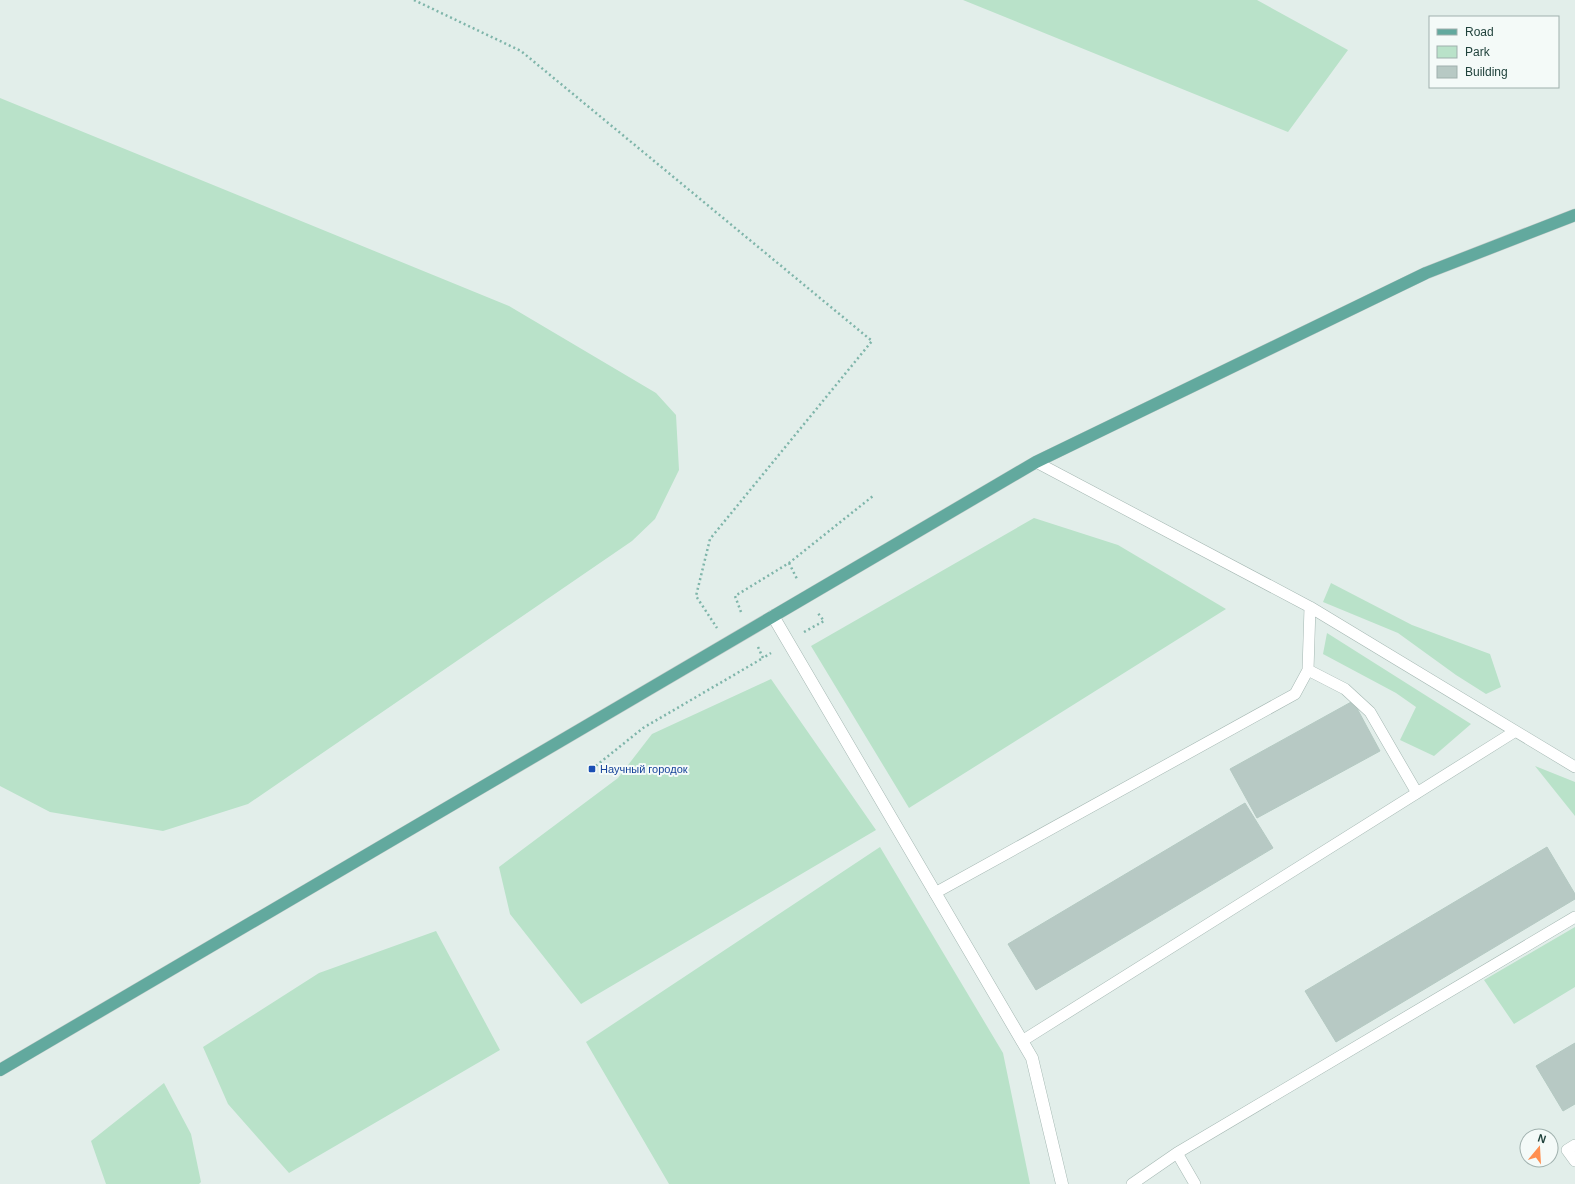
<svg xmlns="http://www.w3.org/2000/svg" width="1575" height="1184" font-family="Arial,sans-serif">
  <rect width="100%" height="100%" fill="#e2eeea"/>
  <!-- green -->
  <path fill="#b9e2c9" d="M 963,0 L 1257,0 L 1348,50 L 1288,132 Z
    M 0,98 L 509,306 L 656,393 L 676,415 L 679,470 L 655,519 L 632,541 L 248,804 L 163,831 L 50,812 L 0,786 Z
    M 1034,518 L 1118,545 L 1226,609 L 909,808 L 811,646 Z
    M 1331,583 L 1412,625 L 1490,654 L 1501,687 L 1486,694 L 1456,675 L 1398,633 L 1323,602 Z
    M 1327,633 L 1471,724 L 1434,756 L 1400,740 L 1416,707 L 1396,693 L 1323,654 Z
    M 771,679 L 876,830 L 581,1004 L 510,914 L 499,867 L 618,778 L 652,734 Z
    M 1535,766 L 1575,782 L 1575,816 Z
    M 880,847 L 1003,1053 L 1030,1184 L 669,1184 L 586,1042 Z
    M 1575,927 L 1575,987 L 1514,1024 L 1484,980 Z
    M 436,931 L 500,1050 L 289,1173 L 228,1104 L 203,1047 L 319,973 Z
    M 164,1083 L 191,1134 L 201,1182 L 199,1184 L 106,1184 L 91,1141 Z"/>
  <!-- building -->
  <path fill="#b7c9c4" stroke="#b4c9c2" d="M 1353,701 L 1380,751 L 1257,818 L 1230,769 Z
    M 1245,803 L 1273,848 L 1036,990 L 1008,944 Z
    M 1547,847 L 1575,894 L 1575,899 L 1336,1042 L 1305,991 Z
    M 1575,1043 L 1575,1104 L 1563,1111 L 1536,1066 Z"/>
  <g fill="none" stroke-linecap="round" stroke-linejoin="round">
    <defs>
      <path id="service" d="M 1036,462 L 1310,607 L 1575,767
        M 1308,670 L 1345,689 L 1370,712 L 1417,793
        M 935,893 L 1295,694 L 1308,670 L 1310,607
        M 1022,1041 L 1514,732
        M 1575,1145 L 1567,1150 L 1575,1161
        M 1132,1184 L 1177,1153
        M 1195,1184 L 1177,1153 L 1575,917"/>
      <path id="minor" d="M 773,616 L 1032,1058 L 1062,1184"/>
      <path id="primary" d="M 0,1070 L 1036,462 L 1426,273 L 1575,215"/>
    </defs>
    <!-- service casing -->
    <use href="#service" stroke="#a4b7b2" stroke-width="12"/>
    <!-- minor casing -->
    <use href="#minor" stroke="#a4b7b2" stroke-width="13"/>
    <!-- primary casing -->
    <use href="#primary" stroke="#c1cac8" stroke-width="13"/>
    <!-- path -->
    <path stroke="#7fb5aa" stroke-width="2.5" stroke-dasharray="2 3" stroke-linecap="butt" d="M 414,0 L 521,51 L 872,341 L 710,539 L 696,596 L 717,628
      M 789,563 L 797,579
      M 741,612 L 735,596 L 789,563 L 873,496
      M 804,632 L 824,621 L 817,612
      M 758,647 L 763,658 L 771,653
      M 592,769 L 643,728 L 763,658"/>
    <!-- service -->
    <use href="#service" stroke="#fff" stroke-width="11"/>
    <!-- minor -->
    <use href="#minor" stroke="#fff" stroke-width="12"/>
    <!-- primary -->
    <use href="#primary" stroke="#62a99e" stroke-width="12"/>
  </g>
  <!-- markers -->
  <rect fill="#1a4fb4" stroke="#f4faf8" stroke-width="1.5" x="588" y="765" width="8" height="8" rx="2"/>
  <g text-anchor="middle" stroke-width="4" stroke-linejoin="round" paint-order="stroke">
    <!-- transit labels -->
    <g font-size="11" fill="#164399" stroke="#f4faf8" text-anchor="start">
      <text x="600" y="773">Научный городок</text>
    </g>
  </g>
  <!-- legend -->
  <rect x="1429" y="16" width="130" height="72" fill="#f4faf8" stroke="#9fb0ad"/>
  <rect x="1437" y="29" width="20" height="6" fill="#62a99e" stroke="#9fb0ad"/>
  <text x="1465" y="36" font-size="12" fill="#20423c">Road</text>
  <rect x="1437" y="46" width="20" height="12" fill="#b9e2c9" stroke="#9fb0ad"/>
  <text x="1465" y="56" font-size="12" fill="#20423c">Park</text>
  <rect x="1437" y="66" width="20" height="12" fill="#b7c9c4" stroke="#9fb0ad"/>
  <text x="1465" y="76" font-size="12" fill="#20423c">Building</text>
  <!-- north arrow -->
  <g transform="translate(1539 1148) rotate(18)"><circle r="19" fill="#f4faf8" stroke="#9fb0ad"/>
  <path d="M0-3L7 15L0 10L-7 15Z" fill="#ff8f50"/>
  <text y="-6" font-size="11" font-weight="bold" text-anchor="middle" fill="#20423c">N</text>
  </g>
</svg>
